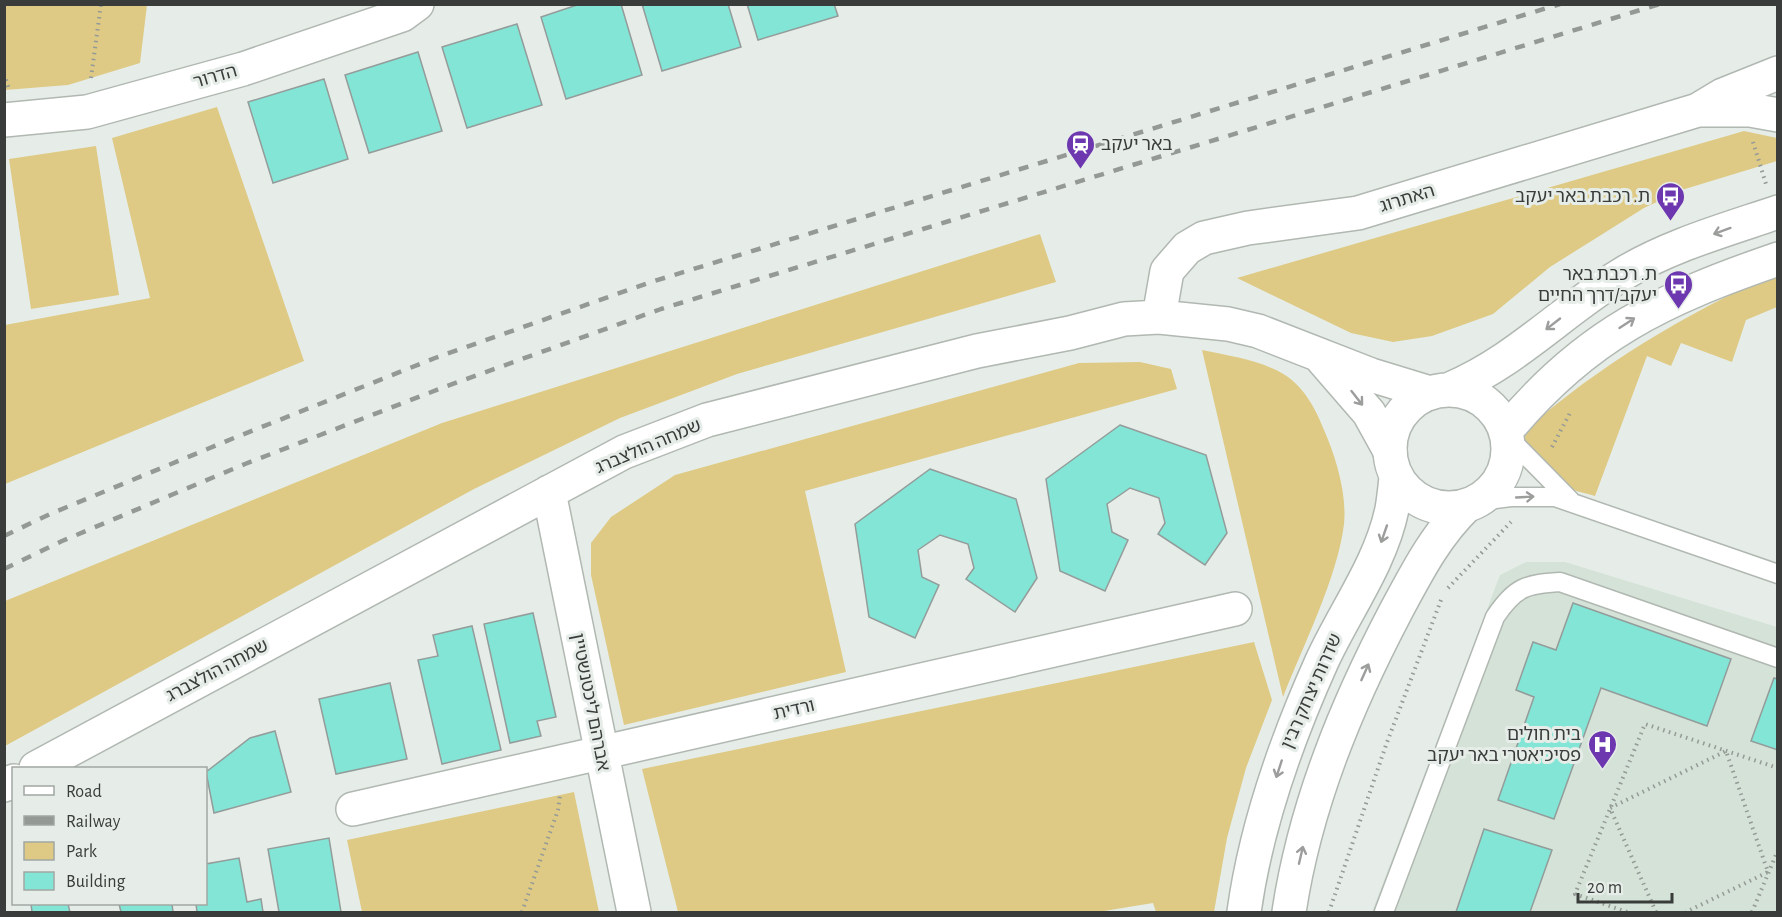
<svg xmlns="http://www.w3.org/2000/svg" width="1782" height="917" font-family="'Alegreya Sans','Noto Sans Hebrew',sans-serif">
  <rect width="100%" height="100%" fill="#e6ede8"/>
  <!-- built -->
  <path fill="#d4e2d7" d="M 1526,562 L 1565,562 L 1777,627 L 1777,912 L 1372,912 L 1500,575 Z"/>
  <!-- green -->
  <path fill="#deca85" d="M 5,4 L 147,5 L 140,63 L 68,85 L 5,90 Z
    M 217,107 L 304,361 L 5,484 L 5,325 L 150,298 L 112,138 Z
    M 1744,131 L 1777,138 L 1777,161 L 1685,189 L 1644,208 L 1550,267 L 1493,314 L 1432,336 L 1393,342 L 1351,333 L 1237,278 Z
    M 96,146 L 119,295 L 31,309 L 9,159 Z
    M 1040,234 L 1056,282 L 737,374 L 620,418 L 474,489 L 5,746 L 5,601 L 442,423 Z
    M 1777,272 L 1777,307 L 1746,320 L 1732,362 L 1681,343 L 1671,366 L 1647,356 L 1595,496 C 1565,487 1537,484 1518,458 L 1520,435 C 1597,366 1684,315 1777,272 Z
    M 1202,350 C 1230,356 1261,360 1285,375 C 1305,388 1316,410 1324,430 C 1336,457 1347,494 1344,524 C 1338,576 1303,646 1283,697 Z
    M 1140,362 L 1171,369 L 1177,389 L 805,491 L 846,672 L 624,725 L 591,575 L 591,543 L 611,517 L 675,475 L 1079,363 Z
    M 1254,642 L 1272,700 L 1246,768 L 1227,838 L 1214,912 L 1156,912 L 1153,903 L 1098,912 L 678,912 L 642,769 Z
    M 574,792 L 599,912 L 362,912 L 347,840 Z"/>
  <!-- building -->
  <path fill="#83e5d5" stroke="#939c9a" stroke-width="1.5" d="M 580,4 L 621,4 L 642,75 L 566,99 L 541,17 Z
    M 642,4 L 728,4 L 741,47 L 662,71 Z
    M 747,4 L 834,4 L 838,16 L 758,40 Z
    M 517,24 L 542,105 L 467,128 L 442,47 Z
    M 418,52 L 442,131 L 369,153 L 345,75 Z
    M 324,79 L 348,159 L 273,183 L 248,102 Z
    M 1120,425 L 1206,455 L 1227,533 L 1205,565 L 1158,534 L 1165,523 L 1159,498 L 1130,488 L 1107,504 L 1112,532 L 1128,540 L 1105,591 L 1060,571 L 1046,479 Z
    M 930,469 L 1016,499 L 1037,578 L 1015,612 L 966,579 L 974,568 L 968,544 L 940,535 L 918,550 L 922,577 L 939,585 L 915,638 L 869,617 L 855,524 Z
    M 1573,603 L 1731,659 L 1707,726 L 1601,688 L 1554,819 L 1498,800 L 1534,697 L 1516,690 L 1533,642 L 1556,650 Z
    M 533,613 L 556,717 L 537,721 L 541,736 L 510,743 L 484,624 Z
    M 472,626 L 501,750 L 442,764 L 418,660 L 438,656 L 433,635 Z
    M 1774,678 L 1778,679 L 1778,750 L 1751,741 Z
    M 390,683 L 407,759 L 336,774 L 319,699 Z
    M 275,731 L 291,792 L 214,813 L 206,772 L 250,738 Z
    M 1484,829 L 1552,850 L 1530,912 L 1456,912 Z
    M 329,838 L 341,912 L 279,912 L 268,849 Z
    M 239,858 L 247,902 L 261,899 L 263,912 L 197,912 L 196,904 L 206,904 L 206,864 Z
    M 31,904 L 68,904 L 70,912 L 32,912 Z
    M 119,904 L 172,904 L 173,912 L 121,912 Z"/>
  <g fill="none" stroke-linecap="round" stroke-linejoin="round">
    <defs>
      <path id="lane" d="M 1507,436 L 1570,500
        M 1479,501 L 1511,497 L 1555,497 L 1778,574
        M 1384,912 L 1495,617 C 1515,587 1526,584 1560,582 L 1778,658"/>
      <path id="street" d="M 1778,73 L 1723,95 L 1698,110 L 1750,110 L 1778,115
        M 4,120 L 87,112 L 243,69 L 402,15 L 417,4
        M 1159,317 L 1167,271 L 1187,248 L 1204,238 L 1248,228 L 1358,213 L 1698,110
        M 1323,360 L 1369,413 L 1390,451
        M 549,492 L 634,912
        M 36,768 L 624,452 L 707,420 L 977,351 L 1070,333 L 1124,319 L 1159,317 L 1228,324 L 1258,331 L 1371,375 L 1430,393
        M 4,785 L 14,781
        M 353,809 L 1235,609"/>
      <path id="secondary" d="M 1450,389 C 1515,362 1562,311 1621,275 C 1668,246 1725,230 1778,212
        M1390 449a59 59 0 1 1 118 0a59 59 0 1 1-118 0Z
        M 1506,431 C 1585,335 1662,299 1778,259
        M 1244,912 C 1256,825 1286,741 1322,661 C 1345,611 1381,563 1392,509 C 1394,498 1395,487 1396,477
        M 1289,912 C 1305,806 1346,706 1396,611 C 1417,572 1435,536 1467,505"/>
    </defs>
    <!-- lane casing -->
    <use href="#lane" stroke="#b1b8b2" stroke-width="21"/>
    <!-- street casing -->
    <use href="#street" stroke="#b1b8b2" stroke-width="36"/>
    <!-- secondary casing -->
    <use href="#secondary" stroke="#b1b8b2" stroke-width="36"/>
    <!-- path -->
    <path stroke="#949a96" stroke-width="4" stroke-dasharray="1.5 4.5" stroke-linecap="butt" d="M 4,74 L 9,89
      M 91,78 L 101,4
      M 1753,142 L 1766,184
      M 1552,447 L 1571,411
      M 1448,588 L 1511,522
      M 522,912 L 558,810 L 560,795
      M 1329,912 L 1386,745 L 1441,600
      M 1627,912 L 1575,894 L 1645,724 L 1778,768
      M 1656,912 L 1610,808 L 1726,751 L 1768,872 L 1686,912
      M 1752,912 L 1778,850"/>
    <!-- lane -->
    <use href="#lane" stroke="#fff" stroke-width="18"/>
    <!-- street -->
    <use href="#street" stroke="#fff" stroke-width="33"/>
    <!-- secondary -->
    <use href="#secondary" stroke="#fff" stroke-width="33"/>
    <!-- rail -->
    <path stroke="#949996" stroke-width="4.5" stroke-dasharray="10 10" stroke-linecap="butt" d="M 4,536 L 50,514 L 234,438 L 435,358 L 651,282 L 1560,4
      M 4,569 L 62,541 L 245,464 L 447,386 L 661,309 L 1660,4"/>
  </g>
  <!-- one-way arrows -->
  <defs><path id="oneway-shaft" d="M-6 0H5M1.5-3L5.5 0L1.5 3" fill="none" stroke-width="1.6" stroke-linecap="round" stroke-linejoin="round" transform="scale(1.5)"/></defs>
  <g stroke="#9c9e9c">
    <use href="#oneway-shaft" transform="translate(1722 231) rotate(160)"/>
    <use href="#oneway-shaft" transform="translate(1627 323) rotate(-33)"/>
    <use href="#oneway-shaft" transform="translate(1553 324) rotate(142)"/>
    <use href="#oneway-shaft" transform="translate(1357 398) rotate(52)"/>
    <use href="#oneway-shaft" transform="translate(1525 497) rotate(-3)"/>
    <use href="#oneway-shaft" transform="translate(1384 534) rotate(109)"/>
    <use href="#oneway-shaft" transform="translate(1365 672) rotate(-66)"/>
    <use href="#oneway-shaft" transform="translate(1279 769) rotate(108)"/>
    <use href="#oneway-shaft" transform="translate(1301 855) rotate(-77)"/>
  </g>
  <!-- icons -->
  <defs>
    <symbol id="station-pin" viewBox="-11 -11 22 30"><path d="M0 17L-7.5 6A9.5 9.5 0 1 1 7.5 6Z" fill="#6d38af" stroke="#e6ede8"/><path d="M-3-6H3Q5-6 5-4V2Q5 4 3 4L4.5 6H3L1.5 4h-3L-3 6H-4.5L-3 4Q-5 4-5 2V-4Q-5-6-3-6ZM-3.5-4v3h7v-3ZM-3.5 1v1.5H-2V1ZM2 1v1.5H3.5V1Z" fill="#fff"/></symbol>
    <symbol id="bus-pin" viewBox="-11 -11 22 30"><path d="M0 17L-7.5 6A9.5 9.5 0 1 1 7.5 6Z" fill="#6d38af" stroke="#e6ede8"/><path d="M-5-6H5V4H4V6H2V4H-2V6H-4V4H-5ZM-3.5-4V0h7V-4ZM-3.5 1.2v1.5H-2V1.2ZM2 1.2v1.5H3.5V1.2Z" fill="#fff"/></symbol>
    <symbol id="hospital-pin" viewBox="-11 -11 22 30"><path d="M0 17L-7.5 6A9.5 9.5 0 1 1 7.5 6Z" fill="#6d38af" stroke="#e6ede8"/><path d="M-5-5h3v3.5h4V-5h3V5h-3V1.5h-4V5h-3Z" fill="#fff"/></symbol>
  </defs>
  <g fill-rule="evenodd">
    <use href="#station-pin" x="1064" y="128" width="33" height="45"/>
    <use href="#bus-pin" x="1654" y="180" width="33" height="45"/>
    <use href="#bus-pin" x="1662" y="268" width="33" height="45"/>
    <use href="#hospital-pin" x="1586" y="728" width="33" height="45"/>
  </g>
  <g text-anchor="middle" stroke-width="6" stroke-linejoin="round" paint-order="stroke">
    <!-- street labels -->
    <g font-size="18" fill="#393c3a" stroke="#e6ede8">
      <text transform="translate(215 76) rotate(-16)" y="6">הדרור</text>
      <text transform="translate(1407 198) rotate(-17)" y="6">האתרוג</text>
      <text transform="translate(648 446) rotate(-23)" y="6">שמחה הולצברג</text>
      <text transform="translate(217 670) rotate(-28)" y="6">שמחה הולצברג</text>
      <text transform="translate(1311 691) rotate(-66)" y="6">שדרות יצחק רבין</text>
      <text transform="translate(591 702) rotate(79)" y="6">אברהם ליכטנשטיין</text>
      <text transform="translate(794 709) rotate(-13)" y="6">ורדית</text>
    </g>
    <!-- poi labels -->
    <g font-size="18" fill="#393c3a" stroke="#e6ede8" text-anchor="end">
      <text x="1101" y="150" text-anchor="start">באר יעקב</text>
      <text x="1650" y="202">ת. רכבת באר יעקב</text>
      <text x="1657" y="280">ת. רכבת באר<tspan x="1657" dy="21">יעקב/דרך החיים</tspan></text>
      <text x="1581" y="740">בית חולים<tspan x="1581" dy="21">פסיכיאטרי באר יעקב</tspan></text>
    </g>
  </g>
  <!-- border -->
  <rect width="1782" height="917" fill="none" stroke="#393c3a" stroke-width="12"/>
  <!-- legend -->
  <rect x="12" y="767" width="195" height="138" fill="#e6ede8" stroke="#a1a6a2" stroke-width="1.5"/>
  <rect x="24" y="786" width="30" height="9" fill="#ffffff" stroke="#a1a6a2" stroke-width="1.5"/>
  <text x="66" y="797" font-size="18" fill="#393c3a">Road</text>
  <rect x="24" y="816" width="30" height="9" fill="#949996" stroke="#a1a6a2" stroke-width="1.5"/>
  <text x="66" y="827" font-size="18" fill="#393c3a">Railway</text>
  <rect x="24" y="842" width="30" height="18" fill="#deca85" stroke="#a1a6a2" stroke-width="1.5"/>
  <text x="66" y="857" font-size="18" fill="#393c3a">Park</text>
  <rect x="24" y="872" width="30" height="18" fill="#83e5d5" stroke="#a1a6a2" stroke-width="1.5"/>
  <text x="66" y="887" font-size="18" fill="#393c3a">Building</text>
  <!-- scale -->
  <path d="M1578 893v9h94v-9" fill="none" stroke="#393c3a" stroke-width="3"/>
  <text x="1587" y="893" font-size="18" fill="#393c3a" stroke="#e6ede8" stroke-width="4.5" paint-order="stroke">20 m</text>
</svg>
